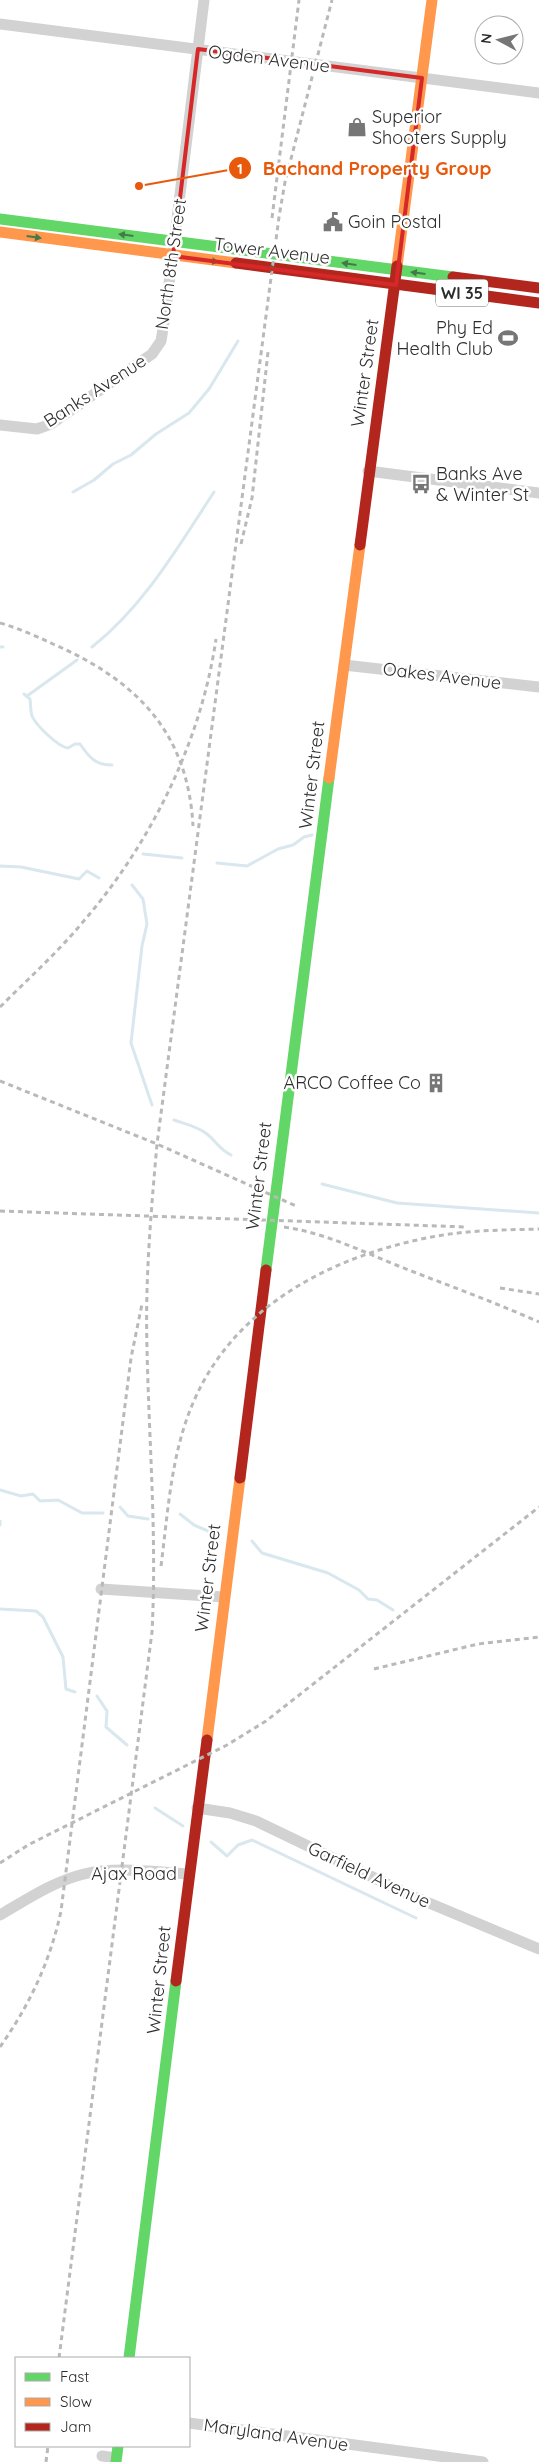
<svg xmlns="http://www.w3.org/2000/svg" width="539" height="2462" font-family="Quicksand,sans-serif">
  <rect width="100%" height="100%" fill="#fff"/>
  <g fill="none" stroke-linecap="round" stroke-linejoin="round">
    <!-- stream -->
    <path stroke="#d9e7ee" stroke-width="3" d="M 73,492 L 94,480 L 113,464 L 131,455 L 156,434 L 189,413 L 209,389 L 238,341
      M 0,647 L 3,647
      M 92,647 C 144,606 178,547 214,492
      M 24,694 L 30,699 C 31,705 30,710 32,716 C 36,725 58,747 68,748 L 75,744 L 80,744 C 89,757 95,765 112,765
      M 27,696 L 77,660
      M 143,854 L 182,858
      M 217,863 L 247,866 L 278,849 L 293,845 L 304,837 L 312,835
      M 0,866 L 21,867 L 79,879 L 87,871 L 99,878
      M 132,885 L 143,899 L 147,924 L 142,946 L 131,1043 L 152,1105
      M 174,1120 C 185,1124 197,1126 207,1134 C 217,1142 218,1148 231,1155
      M 322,1184 L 397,1203 L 539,1213
      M 0,1490 L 21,1496 L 33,1494 L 40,1501 L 58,1500 L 82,1513 L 103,1513
      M 120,1507 L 128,1516 L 148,1519
      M 180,1514 L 194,1525 L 215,1534
      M 0,1521 L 0,1525
      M 252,1541 L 262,1553 L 328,1573 L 359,1590 L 368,1599 L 377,1600 L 393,1610
      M 0,1609 L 36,1611 L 43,1617 L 63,1657 L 66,1689 L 75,1692
      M 97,1696 L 107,1711 L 106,1727 L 127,1745
      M 155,1808 L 183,1826
      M 211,1842 L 227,1856 L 238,1845 L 252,1840 L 416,1918"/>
    <!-- street -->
    <path stroke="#d2d2d2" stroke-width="11" d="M 0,24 L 539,93
      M 0,425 L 37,429 L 51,424 L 152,354 L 161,341 L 165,316 L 204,0
      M 368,471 L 539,493
      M 344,665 L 539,687
      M 101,1589 L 223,1597
      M 197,1808 L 230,1813 L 256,1821 L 410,1895 L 539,1949
      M 0,1915 C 26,1900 54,1881 84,1874 C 117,1866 154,1872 188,1874
      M 189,2423 L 483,2462
      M 102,2456 L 116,2458"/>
    <!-- fast -->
    <path stroke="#63d668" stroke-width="11" d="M 0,219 L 453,277
      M 266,1270 L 329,778
      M 129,2358 L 176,1981
      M 116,2462 L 118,2446"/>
    <!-- slow -->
    <path stroke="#ff974d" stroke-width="11" d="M 0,232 L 236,263
      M 397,266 L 432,0
      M 329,778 L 360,545
      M 207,1740 L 240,1478"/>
    <!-- jam -->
    <path stroke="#b3261e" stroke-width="11" d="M 236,263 L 539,303
      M 453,277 L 539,288
      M 360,545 L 397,266
      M 240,1478 L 266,1270
      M 176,1981 L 207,1740"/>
    <!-- rail -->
    <path stroke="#b9b9b9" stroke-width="3" stroke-dasharray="5 4" stroke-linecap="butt" d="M 272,218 L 299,0
      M 241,544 L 252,498 L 268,352
      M 0,623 C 18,628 36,636 53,644 C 136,680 188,732 193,826
      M 0,1007 C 28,979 57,953 82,923 C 150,845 201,742 216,639
      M 0,1081 L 157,1144 L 296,1206
      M 0,1211 L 467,1227
      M 284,1227 C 325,1233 359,1250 396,1265 C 444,1284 492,1301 539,1322
      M 500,1288 L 539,1294
      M 161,1566 C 168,1512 171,1454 193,1403 C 235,1304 336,1254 437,1236 C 471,1230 505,1230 539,1229
      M 374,1669 L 478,1644 L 539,1637
      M 0,1863 L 28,1845 L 227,1745 L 266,1721 L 539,1507
      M 0,2047 C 30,2004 50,1962 61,1911 L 131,1358 L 142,1304
      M 59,2358 L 152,1632 C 157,1537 149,1443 147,1348 C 145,1280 151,1212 157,1144 L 279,217 L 285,182 L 332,0
      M 46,2462 L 48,2446"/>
  </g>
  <!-- one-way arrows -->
  <defs><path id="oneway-solid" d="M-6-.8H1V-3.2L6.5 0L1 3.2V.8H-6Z" transform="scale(1.25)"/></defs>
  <g fill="#457948">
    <use href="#oneway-solid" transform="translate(126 235) rotate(-173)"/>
    <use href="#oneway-solid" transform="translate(34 237) rotate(8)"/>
    <use href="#oneway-solid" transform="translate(211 261) rotate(7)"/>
    <use href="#oneway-solid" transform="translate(349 264) rotate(-172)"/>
    <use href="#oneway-solid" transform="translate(269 268) rotate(7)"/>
    <use href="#oneway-solid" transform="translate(418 273) rotate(-173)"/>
  </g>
  <!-- marked area -->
  <path fill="none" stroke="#d62828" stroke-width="4" stroke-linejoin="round" d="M 198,49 L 422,78 L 396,285 L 173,256 Z"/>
  <!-- icons -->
  <defs>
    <symbol id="shop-bare" viewBox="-9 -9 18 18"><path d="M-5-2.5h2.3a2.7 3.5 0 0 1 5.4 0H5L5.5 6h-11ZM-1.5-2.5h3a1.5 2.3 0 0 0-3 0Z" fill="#767676" stroke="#fff" stroke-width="2.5" paint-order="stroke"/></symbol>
    <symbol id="civic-bare" viewBox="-9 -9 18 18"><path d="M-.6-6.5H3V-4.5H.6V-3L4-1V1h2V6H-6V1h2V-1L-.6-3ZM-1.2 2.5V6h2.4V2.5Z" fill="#767676" stroke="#fff" stroke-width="2.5" paint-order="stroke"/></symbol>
    <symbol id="stadium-bare" viewBox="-9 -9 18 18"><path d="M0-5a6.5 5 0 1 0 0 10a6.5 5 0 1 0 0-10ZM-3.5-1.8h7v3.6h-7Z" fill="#767676" stroke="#fff" stroke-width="2.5" paint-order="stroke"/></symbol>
    <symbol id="bus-bare" viewBox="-9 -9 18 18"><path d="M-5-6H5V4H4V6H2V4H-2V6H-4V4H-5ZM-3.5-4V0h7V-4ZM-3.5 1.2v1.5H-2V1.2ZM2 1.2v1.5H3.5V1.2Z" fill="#767676" stroke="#fff" stroke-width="2.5" paint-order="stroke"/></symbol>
    <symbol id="building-bare" viewBox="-9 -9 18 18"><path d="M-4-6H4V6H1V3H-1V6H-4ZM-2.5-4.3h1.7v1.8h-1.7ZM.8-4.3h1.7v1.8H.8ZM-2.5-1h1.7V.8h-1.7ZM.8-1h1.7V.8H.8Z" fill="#767676" stroke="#fff" stroke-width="2.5" paint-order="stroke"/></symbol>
  </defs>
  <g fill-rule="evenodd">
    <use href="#shop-bare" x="343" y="113" width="28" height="28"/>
    <use href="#civic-bare" x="319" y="208" width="28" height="28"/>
    <use href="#stadium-bare" x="494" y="324" width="28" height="28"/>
    <use href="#bus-bare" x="407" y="470" width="28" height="28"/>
    <use href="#building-bare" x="422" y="1069" width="28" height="28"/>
  </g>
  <g text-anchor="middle" stroke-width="5" stroke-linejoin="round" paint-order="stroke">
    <!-- shield labels -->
    <rect fill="#fff" stroke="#6c6c6c" stroke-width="1" x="436" y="279.5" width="52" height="27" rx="4"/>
    <g font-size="16" font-weight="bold" fill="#2d2d2d">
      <text x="462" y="299">WI 35</text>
    </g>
    <!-- street labels -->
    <g font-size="18" fill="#2d2d2d" stroke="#fff">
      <text transform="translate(269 59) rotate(7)" y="6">Ogden Avenue</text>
      <text transform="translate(272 251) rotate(7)" y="6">Tower Avenue</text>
      <text transform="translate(171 264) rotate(-82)" y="6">North 8th Street</text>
      <text transform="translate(365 373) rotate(-82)" y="6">Winter Street</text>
      <text transform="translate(95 391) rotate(-33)" y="6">Banks Avenue</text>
      <text transform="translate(442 676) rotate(7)" y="6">Oakes Avenue</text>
      <text transform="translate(312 775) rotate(-83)" y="6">Winter Street</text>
      <text transform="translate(259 1176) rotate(-83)" y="6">Winter Street</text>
      <text transform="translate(208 1578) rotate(-83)" y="6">Winter Street</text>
      <text x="134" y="1880">Ajax Road</text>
      <text transform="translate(369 1875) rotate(25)" y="6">Garfield Avenue</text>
      <text transform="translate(159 1980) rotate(-84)" y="6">Winter Street</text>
      <text transform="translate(276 2435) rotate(8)" y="6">Maryland Avenue</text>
    </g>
    <!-- poi labels -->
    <g font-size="18" fill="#2d2d2d" stroke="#fff" text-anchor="start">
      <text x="372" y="123">Superior<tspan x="372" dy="21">Shooters Supply</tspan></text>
      <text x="348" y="228">Goin Postal</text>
      <text x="493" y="334" text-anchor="end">Phy Ed<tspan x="493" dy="21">Health Club</tspan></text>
      <text x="436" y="480">Banks Ave<tspan x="436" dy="21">&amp; Winter St</tspan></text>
      <text x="421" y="1089" text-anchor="end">ARCO Coffee Co</text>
    </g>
  </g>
  <!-- callouts -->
  <path fill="none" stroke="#e8590c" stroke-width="2" d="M139 186L240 168"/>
  <g fill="#e8590c" stroke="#fff" stroke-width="2">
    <circle cx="139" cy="186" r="5"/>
    <circle cx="240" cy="168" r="12"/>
  </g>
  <g font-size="15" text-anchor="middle" font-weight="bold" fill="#fff">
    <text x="240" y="174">1</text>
  </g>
  <g font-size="19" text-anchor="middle" font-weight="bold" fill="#e8590c" stroke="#fff" stroke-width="5" stroke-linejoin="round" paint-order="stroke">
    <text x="377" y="175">Bachand Property Group</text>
  </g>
  <!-- legend -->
  <rect x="15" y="2357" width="175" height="90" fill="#ffffff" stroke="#ababab"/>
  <rect x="25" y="2373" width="25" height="8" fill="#63d668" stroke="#ababab"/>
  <text x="60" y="2382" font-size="15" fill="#2d2d2d">Fast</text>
  <rect x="25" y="2398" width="25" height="8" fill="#ff974d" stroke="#ababab"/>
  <text x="60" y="2407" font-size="15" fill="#2d2d2d">Slow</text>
  <rect x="25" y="2423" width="25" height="8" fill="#b3261e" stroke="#ababab"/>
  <text x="60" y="2432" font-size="15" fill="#2d2d2d">Jam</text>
  <!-- north arrow -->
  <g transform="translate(499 40) rotate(277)"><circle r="24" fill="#ffffff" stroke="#ababab"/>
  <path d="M0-4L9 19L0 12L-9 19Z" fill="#767676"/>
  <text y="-8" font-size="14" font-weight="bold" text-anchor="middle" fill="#2d2d2d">N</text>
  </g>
</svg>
